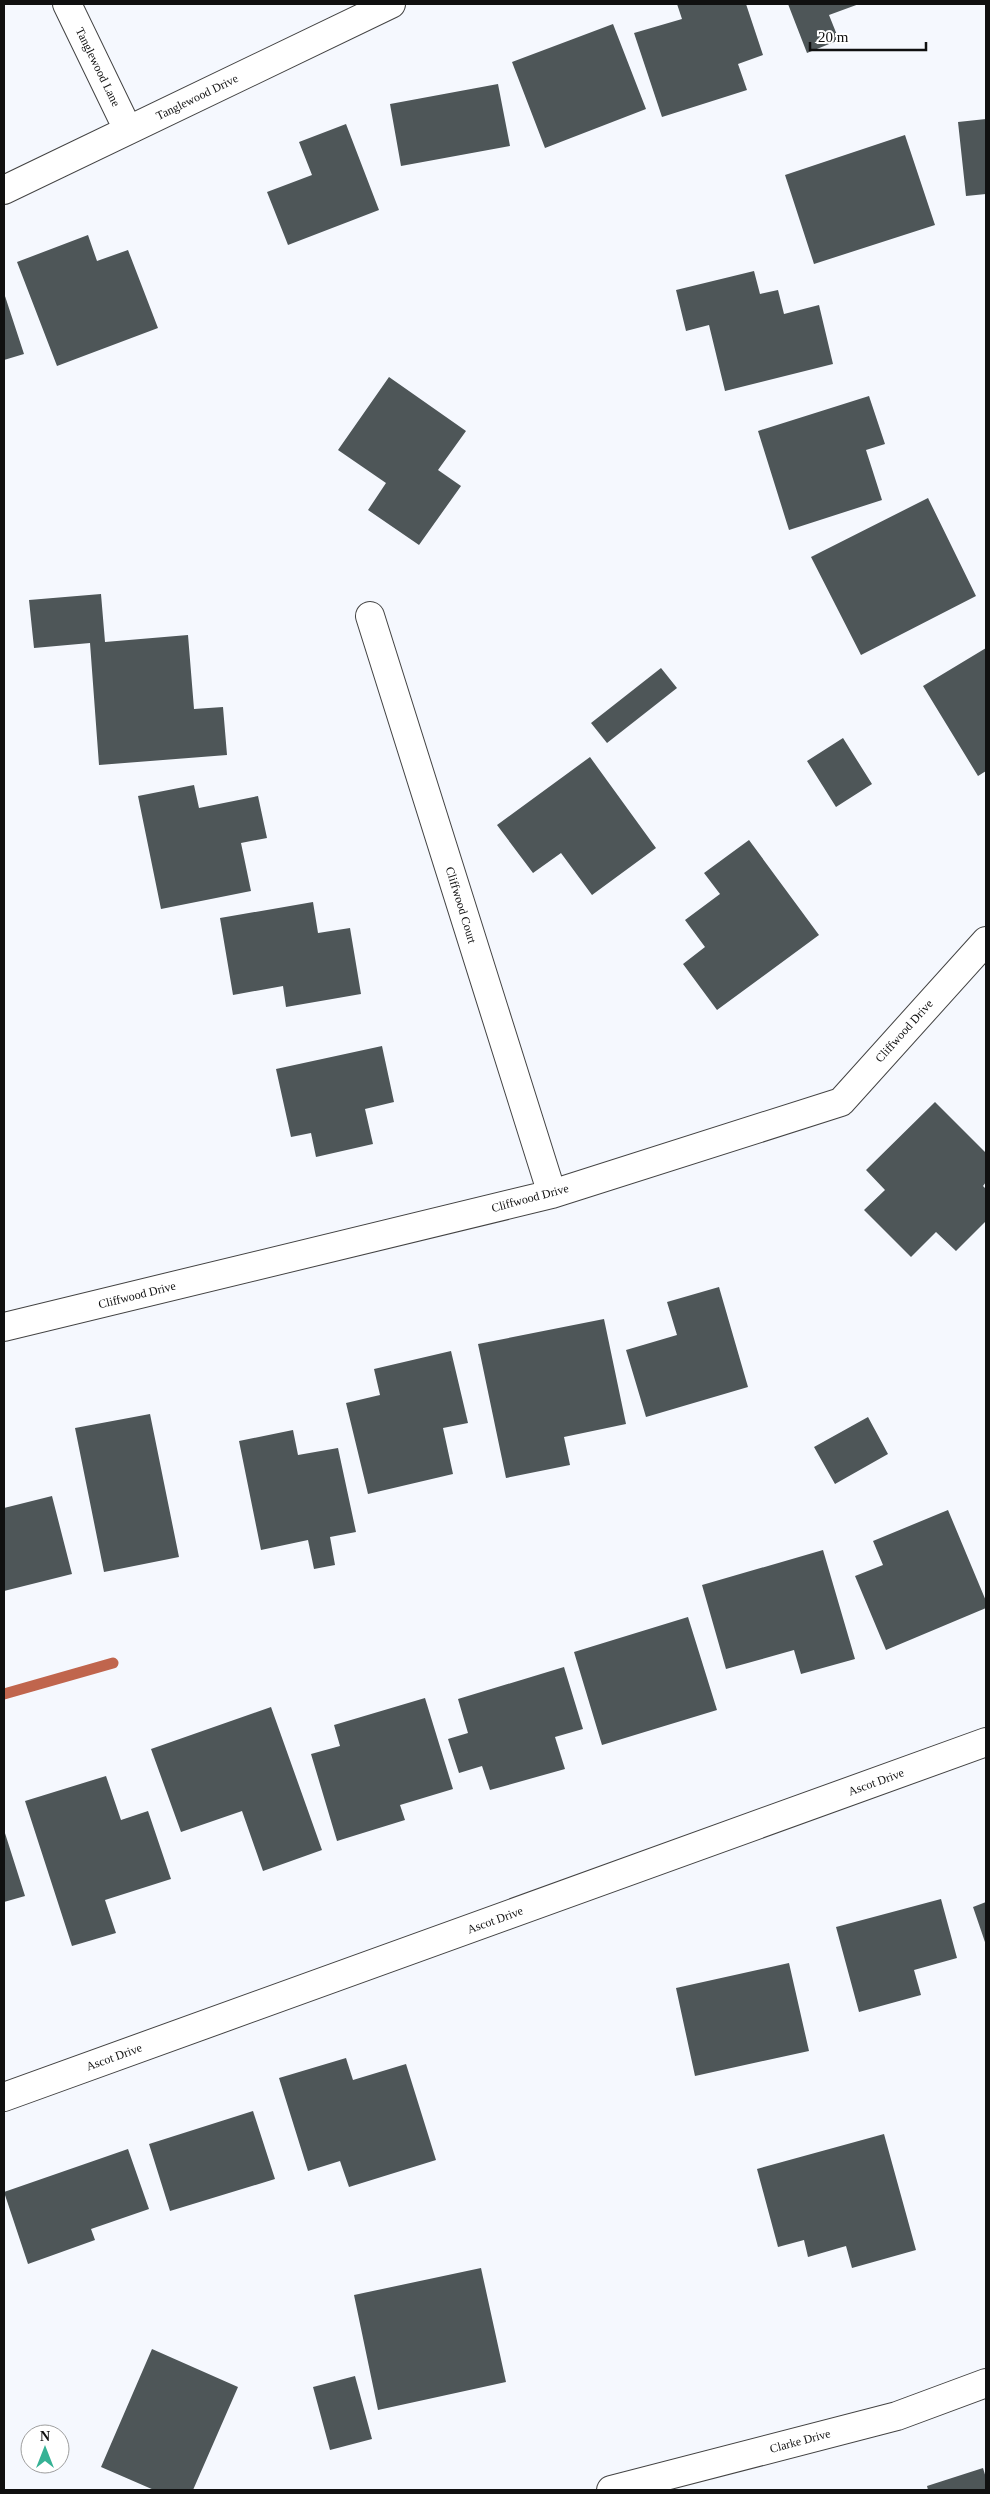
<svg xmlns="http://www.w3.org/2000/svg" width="990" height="2494" font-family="Georgia,serif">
  <rect width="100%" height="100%" fill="#f5f8fe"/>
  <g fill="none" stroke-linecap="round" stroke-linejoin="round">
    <!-- stream -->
    <path stroke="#c0654d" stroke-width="11" d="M 4,1694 L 113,1663"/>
  </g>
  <!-- building -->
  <path fill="#4e5658" d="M 677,4 L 746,4 L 763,55 L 738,64 L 747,90 L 662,117 L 634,33 L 682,19 Z
    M 788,4 L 859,4 L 829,15 L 839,40 L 807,53 Z
    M 613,24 L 646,109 L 545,148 L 512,62 Z
    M 498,84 L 510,146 L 401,166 L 390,104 Z
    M 986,119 L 986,194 L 966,196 L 958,122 Z
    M 346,124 L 379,210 L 288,245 L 267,192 L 312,175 L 299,142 Z
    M 905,135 L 935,225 L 814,264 L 785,175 Z
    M 88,235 L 97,261 L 128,250 L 158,328 L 57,366 L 17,262 Z
    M 754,271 L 760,294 L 778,290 L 784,314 L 819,305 L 833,364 L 725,391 L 709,325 L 686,331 L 676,290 Z
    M 4,293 L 24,354 L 4,360 Z
    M 389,377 L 466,431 L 438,470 L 461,486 L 419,545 L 368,510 L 386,483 L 338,450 Z
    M 869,396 L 885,444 L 866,450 L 882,500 L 789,530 L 758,431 Z
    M 928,498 L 976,596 L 861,655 L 811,557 Z
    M 101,594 L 105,642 L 188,635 L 194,709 L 223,707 L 227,755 L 99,765 L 90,643 L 34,648 L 29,600 Z
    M 986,648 L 986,771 L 978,776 L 923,686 Z
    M 661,668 L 677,688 L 607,743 L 591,723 Z
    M 843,738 L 872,784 L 836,807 L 807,761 Z
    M 590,757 L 656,848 L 592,895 L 561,853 L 533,873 L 497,825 Z
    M 194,785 L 199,808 L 258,796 L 267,838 L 241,843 L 251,891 L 161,909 L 138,796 Z
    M 749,840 L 819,935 L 717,1010 L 683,964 L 705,947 L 685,920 L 720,894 L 704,873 Z
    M 313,902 L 318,933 L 350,928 L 361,994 L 286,1007 L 283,986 L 233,995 L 220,918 Z
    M 382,1046 L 394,1102 L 365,1109 L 373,1144 L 316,1157 L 311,1133 L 291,1137 L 276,1069 Z
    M 935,1102 L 986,1153 L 986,1182 L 983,1186 L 986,1189 L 986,1221 L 956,1251 L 936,1232 L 911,1257 L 864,1210 L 885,1190 L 866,1170 Z
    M 719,1287 L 748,1387 L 646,1417 L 626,1350 L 677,1335 L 667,1302 Z
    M 604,1319 L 626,1424 L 564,1437 L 570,1465 L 506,1478 L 478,1344 Z
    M 451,1351 L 468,1423 L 443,1428 L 453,1474 L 368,1494 L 346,1403 L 380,1395 L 374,1369 Z
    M 150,1414 L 179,1557 L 104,1572 L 75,1428 Z
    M 868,1417 L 888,1454 L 835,1484 L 814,1447 Z
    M 293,1430 L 298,1455 L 338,1448 L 356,1532 L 330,1537 L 335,1565 L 314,1569 L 308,1540 L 261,1550 L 239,1441 Z
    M 52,1496 L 72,1574 L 4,1591 L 4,1508 Z
    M 948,1510 L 986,1601 L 986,1608 L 886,1650 L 855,1576 L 883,1565 L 873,1541 Z
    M 823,1550 L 855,1659 L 801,1674 L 794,1650 L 726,1669 L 702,1585 Z
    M 688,1617 L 717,1710 L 602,1745 L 574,1652 Z
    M 564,1667 L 583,1729 L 555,1737 L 565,1769 L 490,1790 L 482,1766 L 459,1773 L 448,1739 L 468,1733 L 458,1699 Z
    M 425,1698 L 453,1789 L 400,1805 L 405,1820 L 337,1841 L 311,1754 L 340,1746 L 334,1725 Z
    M 271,1707 L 322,1850 L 263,1871 L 242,1811 L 181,1832 L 151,1749 Z
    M 106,1776 L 121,1820 L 148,1811 L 171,1879 L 105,1900 L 116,1933 L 72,1946 L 25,1801 Z
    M 4,1830 L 25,1896 L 4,1902 Z
    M 941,1899 L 957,1958 L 914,1970 L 921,1995 L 859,2012 L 836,1927 Z
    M 986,1902 L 986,1945 L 973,1907 Z
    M 789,1963 L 809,2051 L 695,2076 L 676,1988 Z
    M 346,2058 L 353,2080 L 406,2064 L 436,2160 L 349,2187 L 340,2161 L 308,2171 L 279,2078 Z
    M 253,2111 L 275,2179 L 170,2211 L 149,2144 Z
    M 884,2134 L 916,2250 L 852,2268 L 846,2246 L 808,2257 L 804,2240 L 778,2247 L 757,2169 Z
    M 128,2149 L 149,2209 L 91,2229 L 95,2240 L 28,2264 L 4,2192 Z
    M 481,2268 L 506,2382 L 378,2410 L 354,2295 Z
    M 152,2349 L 238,2387 L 193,2490 L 154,2490 L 101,2467 Z
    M 355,2376 L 372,2439 L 330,2450 L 313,2387 Z
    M 983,2468 L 986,2478 L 986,2490 L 928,2490 L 927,2486 Z"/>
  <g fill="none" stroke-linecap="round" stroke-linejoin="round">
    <defs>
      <path id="street" d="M 67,4 L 128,130
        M 4,190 L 391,4
        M 370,616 L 552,1194
        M 4,1327 L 552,1194 L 841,1102 L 986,941
        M 4,2097 L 986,1742
        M 611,2490 L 897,2416 L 986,2383"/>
    </defs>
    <!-- street casing -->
    <use href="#street" stroke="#434343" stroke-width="30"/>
    <!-- street -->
    <use href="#street" stroke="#fff" stroke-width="28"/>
  </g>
  <g text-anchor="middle" stroke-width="5" stroke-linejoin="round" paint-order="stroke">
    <!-- street labels -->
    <g font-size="12" fill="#101010" stroke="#fff">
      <text transform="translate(98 67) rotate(64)" y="4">Tanglewood Lane</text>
      <text transform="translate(197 97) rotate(-26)" y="4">Tanglewood Drive</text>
      <text transform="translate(461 905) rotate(73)" y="4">Cliffwood Court</text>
      <text transform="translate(904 1031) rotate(-48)" y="4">Cliffwood Drive</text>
      <text transform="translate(530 1198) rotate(-15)" y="4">Cliffwood Drive</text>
      <text transform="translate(137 1295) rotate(-14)" y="4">Cliffwood Drive</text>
      <text transform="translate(876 1782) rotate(-20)" y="4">Ascot Drive</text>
      <text transform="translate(495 1920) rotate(-20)" y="4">Ascot Drive</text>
      <text transform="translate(114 2057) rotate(-20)" y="4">Ascot Drive</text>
      <text transform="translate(800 2441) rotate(-15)" y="4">Clarke Drive</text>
    </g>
  </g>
  <!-- border -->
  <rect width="990" height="2494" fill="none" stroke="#101010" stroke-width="10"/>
  <!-- north arrow -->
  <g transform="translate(45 2449)"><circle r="24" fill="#ffffff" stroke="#9f9f9f"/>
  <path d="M0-4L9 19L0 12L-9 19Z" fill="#36b295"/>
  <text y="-8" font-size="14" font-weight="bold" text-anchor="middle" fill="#101010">N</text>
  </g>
  <!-- scale -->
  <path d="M810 42v8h116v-8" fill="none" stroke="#101010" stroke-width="2.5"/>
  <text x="818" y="42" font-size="15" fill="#101010" stroke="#ffffff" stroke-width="4" paint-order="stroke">20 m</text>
</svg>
